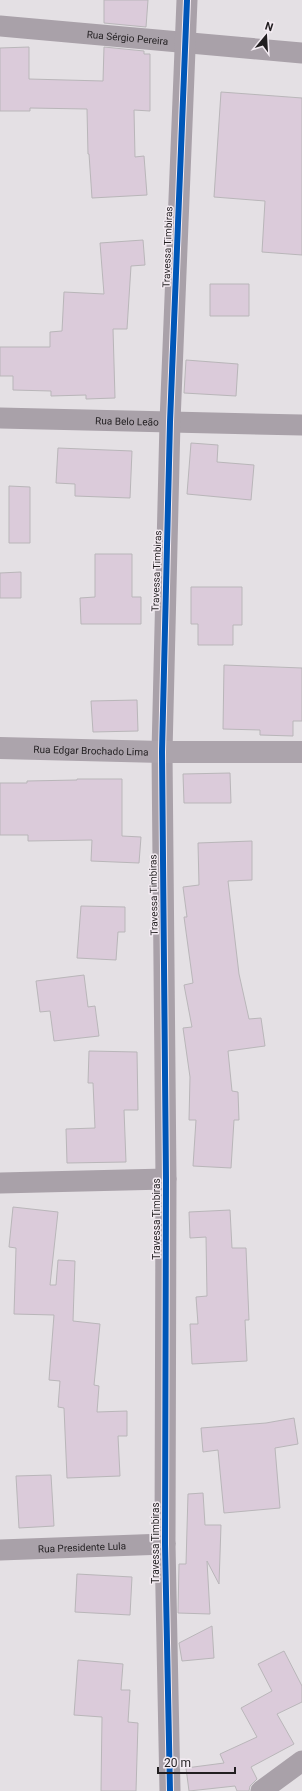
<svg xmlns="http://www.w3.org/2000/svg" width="302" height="1791" font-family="Roboto,sans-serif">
  <rect width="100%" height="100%" fill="#e4e0e4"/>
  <!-- building -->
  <path fill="#dbcbda" stroke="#b9b6b9" d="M 104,0 L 148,0 L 146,27 L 104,23 Z
    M 29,47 L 29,79 L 103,81 L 104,47 L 144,51 L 144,54 L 150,54 L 150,111 L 134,110 L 135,157 L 144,156 L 147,195 L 92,198 L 89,154 L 88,154 L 87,109 L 30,108 L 30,111 L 0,111 L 0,48 Z
    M 221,92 L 302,98 L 302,255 L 262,252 L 265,201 L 214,197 Z
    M 143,240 L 145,265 L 131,266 L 127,329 L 113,329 L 115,398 L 86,399 L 86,395 L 51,396 L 51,391 L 13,390 L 13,376 L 0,376 L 0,347 L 50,347 L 50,332 L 62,331 L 64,292 L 104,294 L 100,243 Z
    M 210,284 L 249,284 L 249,316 L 210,316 Z
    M 186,360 L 238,364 L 236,396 L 184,393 Z
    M 191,443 L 218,445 L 217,462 L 254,465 L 251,500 L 187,494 Z
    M 58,448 L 132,451 L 130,498 L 75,496 L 75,484 L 56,483 Z
    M 9,486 L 30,487 L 30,543 L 9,543 Z
    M 95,554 L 132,554 L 132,597 L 141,597 L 141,624 L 81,624 L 80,598 L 95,597 Z
    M 21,572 L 21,598 L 0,598 L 0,573 Z
    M 191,587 L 242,587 L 242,625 L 233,625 L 233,645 L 198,645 L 198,624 L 191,624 Z
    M 224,665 L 302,668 L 302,721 L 293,721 L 293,736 L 260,735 L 260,730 L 223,729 Z
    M 137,700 L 138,731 L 93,732 L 91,701 Z
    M 230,773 L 231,803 L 184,803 L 183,774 Z
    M 77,779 L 122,779 L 122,836 L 141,837 L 139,863 L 91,861 L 92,840 L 28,841 L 28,835 L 0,835 L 0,783 L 27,783 L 27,781 L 77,780 Z
    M 252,841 L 252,880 L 228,881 L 239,974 L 249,1019 L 261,1018 L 265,1046 L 228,1051 L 232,1091 L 238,1092 L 239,1120 L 234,1120 L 231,1168 L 193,1166 L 196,1120 L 189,1120 L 190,1077 L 183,1028 L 192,1027 L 184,985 L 193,983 L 184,917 L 187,917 L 183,887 L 199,885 L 198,843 Z
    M 81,906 L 125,907 L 125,932 L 118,932 L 116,960 L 77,958 Z
    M 84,975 L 88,1007 L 95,1006 L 99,1036 L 54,1041 L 50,1011 L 40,1012 L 36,981 Z
    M 89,1051 L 137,1052 L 138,1110 L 124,1110 L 126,1162 L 67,1163 L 66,1129 L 95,1128 L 93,1083 L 88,1083 Z
    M 13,1207 L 58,1212 L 50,1285 L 56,1285 L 58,1260 L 75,1261 L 73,1321 L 100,1324 L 94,1385 L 99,1386 L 97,1412 L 127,1411 L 127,1436 L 118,1436 L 120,1476 L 67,1478 L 64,1408 L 58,1407 L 60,1381 L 49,1380 L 54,1315 L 14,1314 L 16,1248 L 9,1247 Z
    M 230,1210 L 232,1248 L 246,1248 L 249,1320 L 245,1320 L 247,1361 L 192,1364 L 190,1324 L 198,1324 L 196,1297 L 207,1296 L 206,1237 L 190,1238 L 189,1212 Z
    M 294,1418 L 298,1444 L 275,1448 L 280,1508 L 224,1513 L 218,1450 L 203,1452 L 201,1428 L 266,1423 Z
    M 51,1475 L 54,1526 L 19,1528 L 16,1476 Z
    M 203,1493 L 205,1525 L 221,1525 L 219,1584 L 207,1561 L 210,1614 L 178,1613 L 179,1564 L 186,1564 L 188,1494 Z
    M 77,1574 L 132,1577 L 130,1615 L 75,1612 Z
    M 212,1626 L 214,1658 L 182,1661 L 179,1643 Z
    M 284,1651 L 302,1686 L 302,1702 L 277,1714 L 294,1744 L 251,1767 L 257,1779 L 250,1786 L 249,1791 L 237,1791 L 235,1786 L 189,1791 L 186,1768 L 224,1763 L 220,1754 L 257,1737 L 241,1708 L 272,1691 L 258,1664 Z
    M 78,1660 L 123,1664 L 121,1690 L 130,1690 L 128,1722 L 138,1723 L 136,1791 L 101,1791 L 102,1717 L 74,1715 Z"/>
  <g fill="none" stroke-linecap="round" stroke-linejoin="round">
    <!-- minor -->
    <g stroke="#a9a1a9" stroke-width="21">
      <path id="s1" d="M 0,26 L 302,53"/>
      <path id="s2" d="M 0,418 L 302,425"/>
      <path d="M 0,1183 L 166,1179"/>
      <path id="s3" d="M 0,1550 L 165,1544"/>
      <path d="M 170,1791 L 165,1544 L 166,1179 L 162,752 L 170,422 L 187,0"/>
      <path d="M 261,1791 L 302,1761"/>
    </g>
    <!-- primary -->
    <path stroke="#aca4ac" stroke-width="22" id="s4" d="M 0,748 L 162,752 L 302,752"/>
    <defs>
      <path id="cycleway" d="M 170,1791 L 165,1544 L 166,1179 L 162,752 L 170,422 L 187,0"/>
    </defs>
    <!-- cycleway casing -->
    <use href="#cycleway" stroke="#f3ebf2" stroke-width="8"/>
    <!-- cycleway -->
    <use href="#cycleway" stroke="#0057b8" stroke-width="6"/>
  </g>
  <g text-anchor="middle" stroke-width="3" stroke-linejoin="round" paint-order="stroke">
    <!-- street labels -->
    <g font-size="10" fill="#211e20" stroke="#f3ebf2">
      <text dy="4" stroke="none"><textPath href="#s1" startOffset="128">Rua Sérgio Pereira</textPath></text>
      <text transform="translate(167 247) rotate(-88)" y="4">Travessa Timbiras</text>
      <text dy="4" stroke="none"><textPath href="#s2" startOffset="127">Rua Belo Leão</textPath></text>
      <text transform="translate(156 571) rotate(-88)" y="4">Travessa Timbiras</text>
      <text dy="4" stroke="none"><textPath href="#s4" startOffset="91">Rua Edgar Brochado Lima</textPath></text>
      <text transform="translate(153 895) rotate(-91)" y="4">Travessa Timbiras</text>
      <text transform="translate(156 1219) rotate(-90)" y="4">Travessa Timbiras</text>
      <text transform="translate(155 1543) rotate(-90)" y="4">Travessa Timbiras</text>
      <text dy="4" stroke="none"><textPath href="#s3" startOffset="82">Rua Presidente Lula</textPath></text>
    </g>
  </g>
  <!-- north arrow -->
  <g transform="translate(266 36) rotate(18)" stroke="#f3ebf2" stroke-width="3" paint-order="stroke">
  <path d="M0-3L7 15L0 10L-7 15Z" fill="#211e20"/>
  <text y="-6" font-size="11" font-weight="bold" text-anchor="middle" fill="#211e20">N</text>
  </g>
  <!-- scale -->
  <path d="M158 1767v6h77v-6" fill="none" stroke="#211e20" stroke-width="2"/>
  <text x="164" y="1767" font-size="12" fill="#211e20" stroke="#f3ebf2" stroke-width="3" paint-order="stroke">20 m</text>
</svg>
